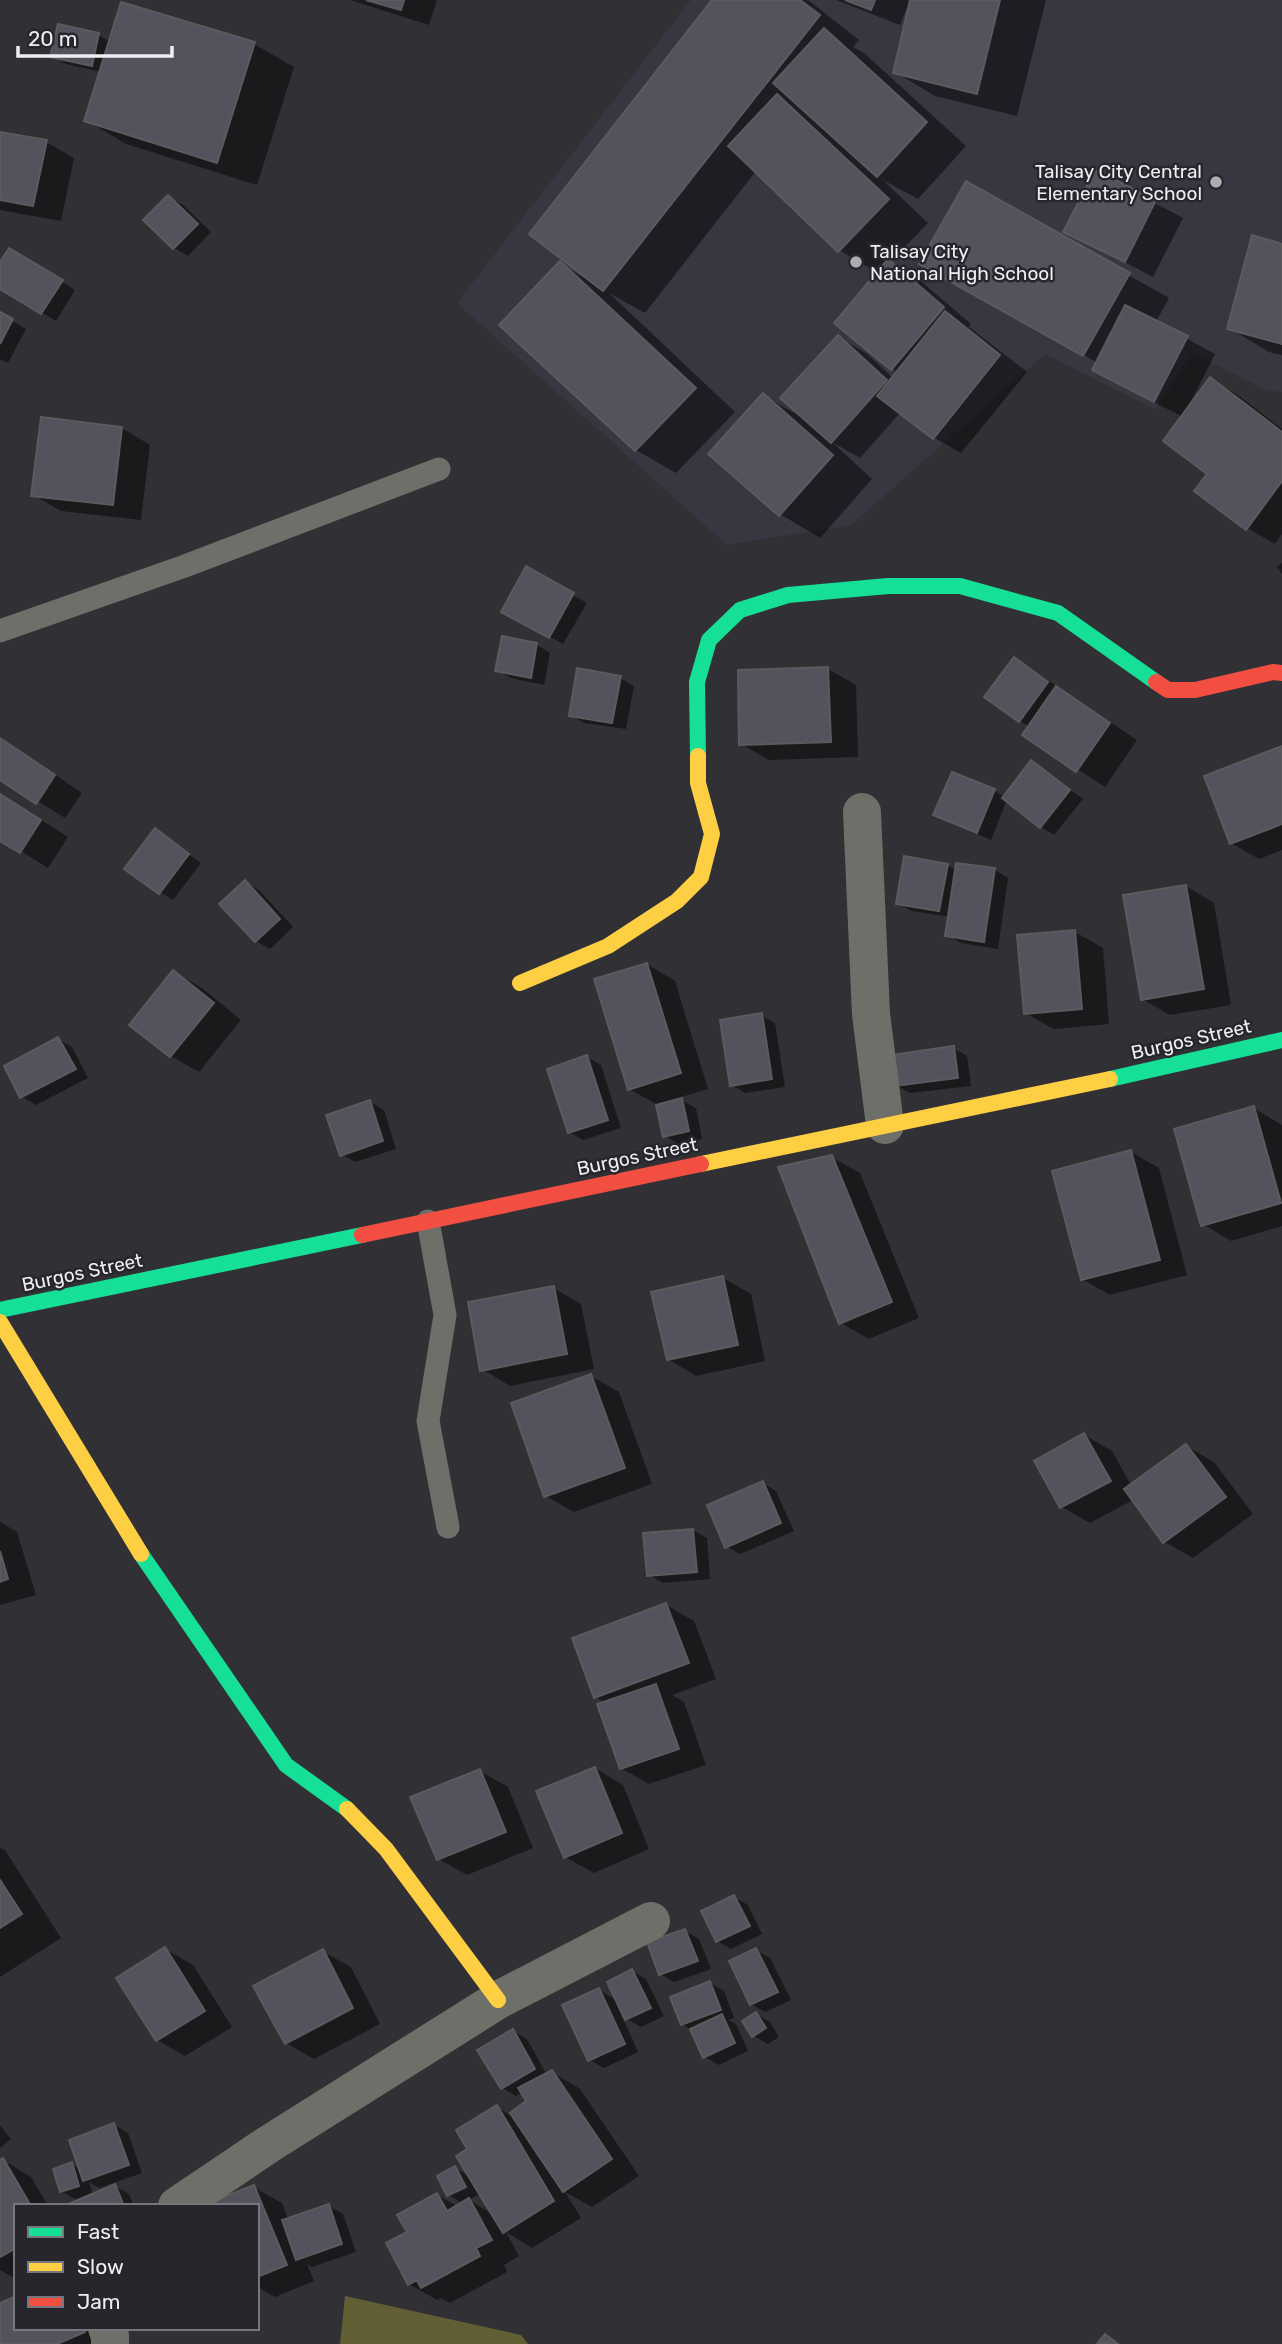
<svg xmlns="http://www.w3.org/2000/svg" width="1282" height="2344" font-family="Rubik,sans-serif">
  <rect width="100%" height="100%" fill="#313135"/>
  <!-- built -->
  <path fill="#373742" d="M 691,0 L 1282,0 L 1282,392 L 1266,390 L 1193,353 L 1155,409 L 1045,354 L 851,525 L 727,545 L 457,303 Z"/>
  <!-- forest -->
  <path fill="#615e34" d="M 345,2296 L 521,2335 L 528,2344 L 340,2344 Z"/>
  <!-- shadow -->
  <path fill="#0007" fill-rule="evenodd" d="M 350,0 L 437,0 L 429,25 Z
    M 714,0 L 808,0 L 859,40 L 853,47 L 864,53 L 966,146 L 918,199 L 883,180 L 928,223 L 890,262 L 916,277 L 971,324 L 969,327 L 1027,372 L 961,453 L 933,437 L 901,412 L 860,458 L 832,442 L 872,479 L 820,538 L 780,514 L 763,395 L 803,418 L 838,337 L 866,353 L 893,378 L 898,373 L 836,323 L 878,273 L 839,250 L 756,171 L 645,313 L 609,293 L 735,412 L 676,473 L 636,450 L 560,264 L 583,277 L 585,275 Z
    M 836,0 L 910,0 L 900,25 Z
    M 912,0 L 1046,0 L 1017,116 L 935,96 L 895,72 Z
    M 98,35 L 111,42 L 254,44 L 294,67 L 257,185 L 126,144 L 86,120 L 101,72 L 66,64 L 52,56 Z
    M 0,133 L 46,142 L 74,158 L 61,221 L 0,210 Z
    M 1096,172 L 1183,218 L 1153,277 L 1066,231 Z
    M 967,184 L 1169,298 L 1156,322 L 1215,354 L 1189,405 L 1190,406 L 1210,379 L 1238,395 L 1282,429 L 1282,534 L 1275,544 L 1247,528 L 1210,474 L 1183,417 L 1122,386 L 1098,363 L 962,287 Z
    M 169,197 L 183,205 L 211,232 L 188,256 L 174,248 Z
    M 1282,245 L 1282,355 L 1269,352 L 1229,328 Z
    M 10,250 L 75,290 L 56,321 L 0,287 L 0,266 Z
    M 0,314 L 26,329 L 8,363 L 0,359 Z
    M 122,428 L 150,445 L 141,520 L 61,511 L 33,495 Z
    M 1282,563 L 1282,574 L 1277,567 Z
    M 526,569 L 587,603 L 563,644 L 503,611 Z
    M 537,645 L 550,653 L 544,685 L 511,678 L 497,670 Z
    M 1028,667 L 1137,740 L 1105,787 L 1024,735 L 1030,727 L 1020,721 Z
    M 828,669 L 856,685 L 858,757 L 769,760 L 741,744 Z
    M 620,678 L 634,686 L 626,729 L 584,723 L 570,715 Z
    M 0,737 L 82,793 L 65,818 L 0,778 Z
    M 1282,748 L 1282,850 L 1259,859 L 1231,843 Z
    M 1032,762 L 1083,799 L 1054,835 L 1041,827 L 1007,800 L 991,840 L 935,815 L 994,791 L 1005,797 Z
    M 0,794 L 68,837 L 48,868 L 0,838 Z
    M 156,831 L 201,863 L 173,900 L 160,892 Z
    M 947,865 L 957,871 L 995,870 L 1008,878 L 998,949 L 961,943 L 947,935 L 950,917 L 912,911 L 898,903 Z
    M 245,882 L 259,890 L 293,927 L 270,949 L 256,941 Z
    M 1186,886 L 1214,903 L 1231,1005 L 1170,1015 L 1142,999 Z
    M 1075,932 L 1103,948 L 1109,1024 L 1054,1029 L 1025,1013 Z
    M 647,964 L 675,981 L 708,1089 L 678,1098 L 696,1108 L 702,1139 L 679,1144 L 665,1136 L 658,1105 L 629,1089 Z
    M 174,972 L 202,988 L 241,1020 L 199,1072 L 171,1056 Z
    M 761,1015 L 775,1023 L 785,1087 L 745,1093 L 732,1085 Z
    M 58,1039 L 72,1047 L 88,1078 L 36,1105 L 22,1097 Z
    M 953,1048 L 967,1056 L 971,1086 L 910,1093 L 896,1085 Z
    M 587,1057 L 601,1065 L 621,1128 L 583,1140 L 569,1132 Z
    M 370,1102 L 384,1110 L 396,1149 L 355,1162 L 341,1154 Z
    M 1254,1108 L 1282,1125 L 1282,1226 L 1231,1241 L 1203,1224 Z
    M 1131,1152 L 1159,1168 L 1187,1275 L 1110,1295 L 1082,1279 Z
    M 831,1157 L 860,1173 L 919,1318 L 869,1339 L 841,1323 Z
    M 723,1278 L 751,1294 L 765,1361 L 696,1376 L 668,1359 Z
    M 553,1288 L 581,1304 L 594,1369 L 510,1386 L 482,1369 Z
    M 591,1376 L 619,1392 L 652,1484 L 574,1512 L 546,1496 Z
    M 1084,1435 L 1112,1451 L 1131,1485 L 1186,1446 L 1214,1462 L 1253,1514 L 1193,1558 L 1165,1542 L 1133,1500 L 1090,1523 L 1062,1507 Z
    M 763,1483 L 776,1491 L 794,1531 L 740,1554 L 726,1546 Z
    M 0,1522 L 17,1532 L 36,1595 L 0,1605 Z
    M 693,1530 L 707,1538 L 710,1579 L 663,1583 L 649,1575 Z
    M 666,1605 L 694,1621 L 716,1679 L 672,1695 L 684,1702 L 706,1765 L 649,1784 L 621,1768 L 606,1703 L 596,1697 Z
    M 595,1768 L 623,1785 L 649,1849 L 594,1873 L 565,1857 Z
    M 480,1771 L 508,1787 L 533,1848 L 467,1875 L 438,1859 Z
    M 0,1848 L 5,1850 L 61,1938 L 0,1977 Z
    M 734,1897 L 748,1905 L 762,1934 L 731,1949 L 717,1941 Z
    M 685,1931 L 699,1939 L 711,1969 L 674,1982 L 660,1974 Z
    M 165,1949 L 193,1965 L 232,2027 L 185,2056 L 157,2040 Z
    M 756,1950 L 770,1958 L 791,2000 L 765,2012 L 751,2004 Z
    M 322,1951 L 351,1967 L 380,2024 L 314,2059 L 286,2043 Z
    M 632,1971 L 646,1979 L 664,2016 L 641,2027 L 622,2016 L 638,2052 L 604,2068 L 590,2060 L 599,1990 L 618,2001 Z
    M 710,1983 L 724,1991 L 734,2018 L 728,2020 L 736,2024 L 748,2051 L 719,2065 L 705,2057 L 692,2030 L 682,2024 Z
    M 756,2014 L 770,2022 L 779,2037 L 768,2044 L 754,2036 L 744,2022 Z
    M 513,2031 L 527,2039 L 547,2075 L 552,2072 L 580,2089 L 639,2176 L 592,2207 L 565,2192 L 581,2218 L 532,2248 L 506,2232 L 519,2256 L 504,2265 L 507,2272 L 450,2303 L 441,2298 L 437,2300 L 409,2284 L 409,2233 L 437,2195 L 457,2206 L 463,2204 L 449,2195 L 439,2177 L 455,2168 L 472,2178 L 470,2150 L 497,2107 L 516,2119 L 528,2101 L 523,2092 L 516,2096 L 502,2088 ZM 481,2193 L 494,2215 L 469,2200 Z
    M 0,2125 L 11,2139 L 0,2148 Z
    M 114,2125 L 128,2133 L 142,2173 L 99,2188 L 89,2182 L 93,2195 L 115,2186 L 129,2194 L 134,2206 L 68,2206 L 79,2201 L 61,2191 L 72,2164 L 81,2170 Z
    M 3,2160 L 31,2177 L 48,2206 L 16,2206 L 16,2279 L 0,2270 L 0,2162 Z
    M 253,2187 L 282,2203 L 288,2219 L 329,2206 L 343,2214 L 356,2252 L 312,2267 L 307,2264 L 314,2281 L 275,2297 L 257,2287 L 257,2206 Z
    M 0,2305 L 16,2328 L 103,2328 L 110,2344 L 0,2344 Z"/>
  <!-- building -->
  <path fill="#53525d" stroke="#5b5b5e" stroke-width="2" d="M 366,0 L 404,0 L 401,10 Z
    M 712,0 L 800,0 L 820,15 L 603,291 L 529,234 Z
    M 845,0 L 875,0 L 871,10 Z
    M 910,0 L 1000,0 L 977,94 L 893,73 Z
    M 121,2 L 255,42 L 217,163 L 84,121 Z
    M 58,24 L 99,33 L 92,66 L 50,57 Z
    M 824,28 L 927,122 L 877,177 L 773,83 Z
    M 777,94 L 889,199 L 838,252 L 728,146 Z
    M 0,132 L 47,140 L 33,206 L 0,200 Z
    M 1095,170 L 1156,200 L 1125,262 L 1063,232 Z
    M 966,181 L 1130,273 L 1083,356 L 919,264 Z
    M 168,195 L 198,224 L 173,249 L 143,220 Z
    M 1252,235 L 1282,244 L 1282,344 L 1227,329 Z
    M 9,248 L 63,280 L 41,314 L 0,289 L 0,262 Z
    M 888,259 L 944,307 L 891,370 L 834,323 Z
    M 560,261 L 696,388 L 635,451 L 499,325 Z
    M 1125,305 L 1188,336 L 1154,402 L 1092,370 Z
    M 945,311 L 1000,355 L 933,439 L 877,396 Z
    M 0,312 L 13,319 L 0,344 Z
    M 838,335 L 887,380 L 831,443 L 780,398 Z
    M 1210,377 L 1282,432 L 1282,481 L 1246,530 L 1194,491 L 1207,474 L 1163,441 Z
    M 763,393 L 833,455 L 779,516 L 708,454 Z
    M 41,417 L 122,427 L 113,505 L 31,496 Z
    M 526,566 L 574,593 L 549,638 L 501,612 Z
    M 502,636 L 537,643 L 531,678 L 495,671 Z
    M 1014,657 L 1048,682 L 1019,722 L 984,697 Z
    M 828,667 L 831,742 L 739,745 L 738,670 Z
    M 577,668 L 621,676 L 612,723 L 569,716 Z
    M 1056,686 L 1110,723 L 1076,772 L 1022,735 Z
    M 0,738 L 55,775 L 36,804 L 0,780 Z
    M 1282,746 L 1282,824 L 1230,844 L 1204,776 Z
    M 1031,760 L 1070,790 L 1040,828 L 1002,798 Z
    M 952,772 L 995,789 L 977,833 L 933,815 Z
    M 0,794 L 41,820 L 20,853 L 0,841 Z
    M 155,828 L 189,854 L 159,894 L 124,869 Z
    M 904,856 L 948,864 L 939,911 L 896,904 Z
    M 956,863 L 995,868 L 984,942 L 945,936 Z
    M 245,880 L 280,919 L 255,942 L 219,904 Z
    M 1186,885 L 1204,989 L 1141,1000 L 1123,895 Z
    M 1075,930 L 1082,1009 L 1024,1014 L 1017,935 Z
    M 647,963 L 681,1073 L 628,1090 L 594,979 Z
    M 173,970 L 214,1003 L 170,1057 L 129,1025 Z
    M 762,1013 L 772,1079 L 730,1086 L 720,1020 Z
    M 58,1037 L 76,1069 L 20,1098 L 4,1066 Z
    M 954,1046 L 958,1078 L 895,1086 L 891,1055 Z
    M 587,1055 L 608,1120 L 568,1133 L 547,1069 Z
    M 682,1098 L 689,1131 L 663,1137 L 656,1105 Z
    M 370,1100 L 383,1141 L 340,1156 L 326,1115 Z
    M 1254,1106 L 1281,1203 L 1201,1226 L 1174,1129 Z
    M 1131,1150 L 1160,1260 L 1081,1280 L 1052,1171 Z
    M 832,1155 L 892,1302 L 839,1324 L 778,1167 Z
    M 723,1276 L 738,1345 L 667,1360 L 651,1292 Z
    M 554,1286 L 567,1354 L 480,1371 L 468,1302 Z
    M 591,1374 L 625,1468 L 544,1497 L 511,1403 Z
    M 1084,1433 L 1111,1481 L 1060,1508 L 1034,1461 Z
    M 1186,1444 L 1226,1497 L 1163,1543 L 1124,1489 Z
    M 763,1481 L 781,1523 L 725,1548 L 707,1505 Z
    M 693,1529 L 697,1572 L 647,1576 L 643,1533 Z
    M 0,1551 L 8,1579 L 0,1582 Z
    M 666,1603 L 689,1663 L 594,1698 L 572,1638 Z
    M 656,1684 L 679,1749 L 620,1769 L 597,1704 Z
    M 595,1767 L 622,1833 L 564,1858 L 536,1791 Z
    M 480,1769 L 506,1832 L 437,1860 L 410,1797 Z
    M 0,1880 L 22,1914 L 0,1928 Z
    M 734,1895 L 750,1926 L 716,1942 L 701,1911 Z
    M 685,1929 L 698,1961 L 659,1975 L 647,1942 Z
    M 165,1947 L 205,2011 L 156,2041 L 116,1978 Z
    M 756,1948 L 778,1992 L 750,2005 L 729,1961 Z
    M 323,1949 L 353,2008 L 285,2044 L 253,1986 Z
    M 632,1969 L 651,2008 L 625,2020 L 607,1982 Z
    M 710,1981 L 721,2010 L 681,2025 L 670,1997 Z
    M 599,1988 L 625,2044 L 588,2061 L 562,2005 Z
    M 756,2012 L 766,2028 L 752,2037 L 742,2021 Z
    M 722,2014 L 735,2043 L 703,2058 L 690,2029 Z
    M 513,2029 L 535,2069 L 501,2089 L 477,2050 Z
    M 552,2070 L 612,2159 L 563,2192 L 510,2113 L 526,2101 L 518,2088 Z
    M 497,2105 L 554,2201 L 503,2233 L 456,2156 L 467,2149 L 456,2130 Z
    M 114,2123 L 129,2165 L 83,2181 L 69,2140 Z
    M 3,2158 L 31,2206 L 16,2206 L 16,2248 L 0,2257 L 0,2160 Z
    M 72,2162 L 79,2186 L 60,2192 L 53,2169 Z
    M 455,2166 L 466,2187 L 447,2196 L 437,2176 Z
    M 115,2184 L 124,2206 L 66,2205 Z
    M 254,2185 L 287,2265 L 257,2277 L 257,2206 L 215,2206 L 213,2201 Z
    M 437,2193 L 447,2211 L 469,2198 L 492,2240 L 476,2248 L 480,2256 L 421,2288 L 417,2280 L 408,2285 L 386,2243 L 407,2232 L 397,2215 Z
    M 329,2204 L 342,2244 L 296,2260 L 282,2220 Z
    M 16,2296 L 16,2328 L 83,2328 L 85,2332 L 57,2344 L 0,2344 L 0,2303 Z
    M 1105,2334 L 1118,2344 L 1097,2344 Z"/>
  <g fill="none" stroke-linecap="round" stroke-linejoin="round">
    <!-- lane -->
    <path stroke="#6f6f69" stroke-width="23" d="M 0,631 L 185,566 L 439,469
      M 428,1221 L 445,1315 L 428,1421 L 448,1527"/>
    <!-- street -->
    <path stroke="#6f6f69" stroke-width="38" d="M 862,812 L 871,1014 L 885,1125
      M 177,2206 L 269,2144 L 498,2000 L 651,1921
      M 107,2328 L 110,2336 L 110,2344"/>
    <!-- fast -->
    <path stroke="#16e098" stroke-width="16" d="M 698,756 L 697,682 L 709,640 L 740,610 L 788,595 L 888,586 L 960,586 L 1058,613 L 1156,682
      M 1110,1079 L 1282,1040
      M 0,1310 L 362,1235
      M 141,1554 L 286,1765 L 347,1809"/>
    <!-- slow -->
    <path stroke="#ffcf43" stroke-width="16" d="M 520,983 L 608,946 L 677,901 L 701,877 L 712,834 L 698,783 L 698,756
      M 701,1164 L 1110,1079
      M 0,1322 L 141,1554
      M 347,1809 L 386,1849 L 498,2000"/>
    <!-- jam -->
    <path stroke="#f24e42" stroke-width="16" d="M 1156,682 L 1168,690 L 1195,690 L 1273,672 L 1282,673
      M 362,1235 L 701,1164"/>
  </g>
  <!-- markers -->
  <g fill="#acacb0" stroke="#26262c" stroke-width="2.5">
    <circle cx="1216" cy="182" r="7"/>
    <circle cx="856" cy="262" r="7"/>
  </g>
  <g text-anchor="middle" stroke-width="5" stroke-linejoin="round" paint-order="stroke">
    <!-- poi labels -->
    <g font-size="19" fill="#eeeef3" stroke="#26262c" text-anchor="end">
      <text x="1202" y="178">Talisay City Central<tspan x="1202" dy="22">Elementary School</tspan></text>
      <text x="870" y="258" text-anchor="start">Talisay City<tspan x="870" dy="22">National High School</tspan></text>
    </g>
    <!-- street labels -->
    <g font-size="19" fill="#eeeef3" stroke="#26262c">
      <text transform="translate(1191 1039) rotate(-13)" y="7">Burgos Street</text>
      <text transform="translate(637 1156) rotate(-12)" y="7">Burgos Street</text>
      <text transform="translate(82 1272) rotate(-12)" y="7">Burgos Street</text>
    </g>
  </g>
  <!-- legend -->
  <rect x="14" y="2204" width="245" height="126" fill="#26262c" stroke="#76767c" stroke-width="2"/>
  <rect x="28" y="2227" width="35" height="10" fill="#16e098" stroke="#76767c" stroke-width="2"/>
  <text x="77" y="2239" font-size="21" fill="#eeeef3">Fast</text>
  <rect x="28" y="2262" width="35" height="10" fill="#ffcf43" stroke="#76767c" stroke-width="2"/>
  <text x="77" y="2274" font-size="21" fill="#eeeef3">Slow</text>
  <rect x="28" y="2297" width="35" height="10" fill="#f24e42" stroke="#76767c" stroke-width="2"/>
  <text x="77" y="2309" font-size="21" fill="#eeeef3">Jam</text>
  <!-- scale -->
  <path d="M18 46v10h154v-10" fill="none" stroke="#eeeef3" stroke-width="3.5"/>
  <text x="28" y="46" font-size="21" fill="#eeeef3" stroke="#26262c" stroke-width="5" paint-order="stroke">20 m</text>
</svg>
